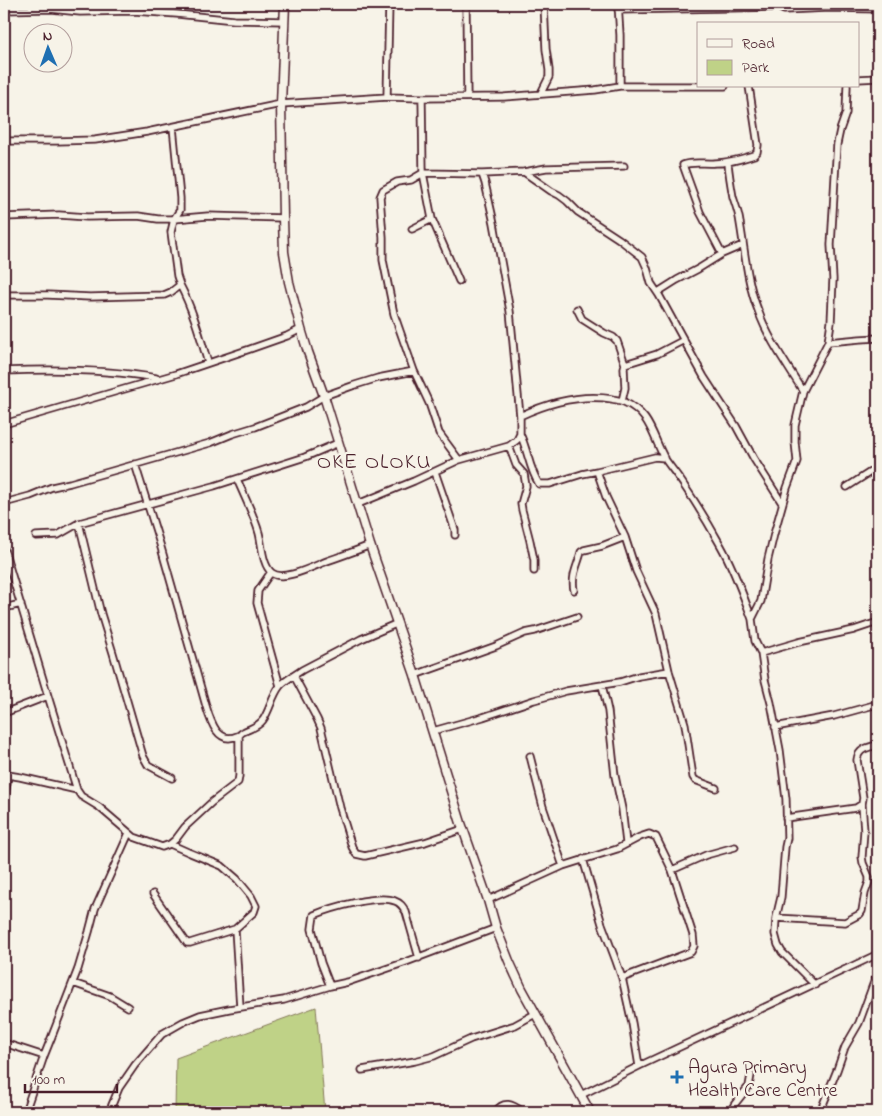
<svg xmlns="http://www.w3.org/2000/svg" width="882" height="1116" font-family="'Indie Flower',sans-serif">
  <rect width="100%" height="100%" fill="#f7f3e8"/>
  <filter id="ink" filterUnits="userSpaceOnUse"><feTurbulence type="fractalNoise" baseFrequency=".02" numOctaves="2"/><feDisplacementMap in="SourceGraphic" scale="10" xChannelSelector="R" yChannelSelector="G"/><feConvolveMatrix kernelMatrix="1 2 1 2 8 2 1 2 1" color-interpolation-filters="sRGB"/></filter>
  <g filter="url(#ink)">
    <!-- green -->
    <path fill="#bfd287" stroke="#847859" d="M 316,1007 L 325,1112 L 175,1112 L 176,1058 Z"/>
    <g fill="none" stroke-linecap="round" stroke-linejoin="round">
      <defs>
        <path id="street" d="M 466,4 L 467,97
          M 618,4 L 620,35 L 620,86
          M 4,10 L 51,9 L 80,12 L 134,11 L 177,14 L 234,20 L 284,21
          M 618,10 L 778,7 L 784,10 L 829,8 L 878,9
          M 858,79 L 878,78
          M 541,93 L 549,77 L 549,70 L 546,49 L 544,4
          M 387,97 L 389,4
          M 422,98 L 423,173 L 432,219 L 459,281
          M 4,141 L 57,141 L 95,140 L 147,132 L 281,104 L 387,97 L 422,98 L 504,97 L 595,90 L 620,86 L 725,86
          M 728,163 C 729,174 731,186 733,197 C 736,206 739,214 740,223 C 745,252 747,283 758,310 C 768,339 787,365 803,391
          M 524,172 L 551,191 L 559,195 L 567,201 L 578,212 L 619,239 L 642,257 L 647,268 L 651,283 L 659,295 L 704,377 L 736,426 L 754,459 L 782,503
          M 4,217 L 59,215 L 87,217 L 138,216 L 158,219 L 174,219 L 208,216 L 283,218
          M 412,229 L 432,219
          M 722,254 L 700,212 L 683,165 C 693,161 704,164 715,163 C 729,163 741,159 754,155 L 757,152 L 758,145 L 749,86
          M 180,285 C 193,310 200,336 208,363
          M 658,292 L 677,280 L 698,269 L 722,254 L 743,245
          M 4,295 L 48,295 L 90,297 L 164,295 L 171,292 L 180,285 L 177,276 L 171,232 L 174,219 L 180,210 L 180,198 L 173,127
          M 577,309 L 582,319 L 604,333 L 613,337 L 617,341 L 625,364
          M 828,342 L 860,339 L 878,338
          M 4,371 C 54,369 106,369 156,378
          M 414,371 L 429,403 L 439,433 L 459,460
          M 622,401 L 625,388 L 624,368 L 625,364 L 657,354 L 684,340
          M 520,416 C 548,403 581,394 612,399 C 616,400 620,400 624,402 C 651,414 652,436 665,459 C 671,468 679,477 685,487 C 698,506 710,526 721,546 C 734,569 743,595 752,619
          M 4,424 L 176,374 L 250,349 L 287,336 L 301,329
          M 520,434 C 528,450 529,469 539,484 L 550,484 L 582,474 L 597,471 L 655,457 L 665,458
          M 509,446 L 516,465 L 524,474 L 526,486 L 521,504 L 522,510 L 530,541 L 534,560 L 534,571
          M 135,464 L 160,544 L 206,706 C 210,719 217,745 237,736 C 243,734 238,735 243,732 C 250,728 257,728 263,720 C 270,710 272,696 280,686 C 285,680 295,675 302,670 L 361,639 L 398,623
          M 597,471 L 606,497 L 625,537 L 636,571 L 656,614 L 669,671 L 685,724 L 693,777 L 695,780 L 716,788
          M 435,472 L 455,530 L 455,535
          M 237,479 C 244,496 254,515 259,533 C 262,544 262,565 272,573 C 283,582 314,566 327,561 C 341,556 356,551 370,545
          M 847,487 L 878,467
          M 4,503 L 30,496 L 52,487 L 70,483 L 210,443 L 232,434 L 255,427 L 306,407 L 324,396 L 352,386 L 378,378 L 414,371 L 394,314 L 383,260 L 383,237 L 380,197 L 383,190 L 397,182 L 411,180 L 423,173 L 482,174 L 524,172 L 546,168 L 624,166
          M 358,504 L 414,481 L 459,460 L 509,446 L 517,440 L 520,434 L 520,416 L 510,311 L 494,223 L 485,183 L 482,174
          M 79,523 L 101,614 L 113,653 L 143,756 L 148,765 L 172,778
          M 36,536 L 58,535 L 79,523 L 214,486 L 305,457 L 338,443
          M 4,549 L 48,696 L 77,790 L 81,796 L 99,807 L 134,837 L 162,847 L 170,844 L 176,839 L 185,827 L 212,802 L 238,782 L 239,776 L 239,736
          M 271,572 L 258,591 L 257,603 L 280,686
          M 574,590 C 571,575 578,565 581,552 L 584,550 L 602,546 L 625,537
          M 4,608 L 21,604
          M 761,653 L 799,642 L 854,630 L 878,622
          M 415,675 L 496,646 L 525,633 L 535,631 L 577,617
          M 294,676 L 317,719 L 321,728 L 340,808 L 352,847 L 356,854 L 365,856 L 425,842 L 463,829
          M 602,685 L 608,711 L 615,776 L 622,809 L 626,843
          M 4,713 L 48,696
          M 775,727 L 834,716 L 874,705 L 878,706
          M 433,731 L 483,717 L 534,700 L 566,691 L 620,682 L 639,676 L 669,671
          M 530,756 L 543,807 L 563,866
          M 4,776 L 8,775 L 20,777 L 77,790
          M 4,805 L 8,775
          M 786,818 L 856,808 L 862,804 L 863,798 L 857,760 C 858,749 868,747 878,745
          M 583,859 L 602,924 L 616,961 L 622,978 L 632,1023 L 639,1066
          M 672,870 L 706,855 L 735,847
          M 153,894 L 187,943 L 190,943 L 235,929 L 254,912 L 256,906 L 251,896 L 237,879 L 222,866 L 188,852 L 170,844
          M 488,900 L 563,866 L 617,849 L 640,837 L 649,834 L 656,837 L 672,870 L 693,935 L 694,946 L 691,952 L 622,978
          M 776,918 L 845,922 L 860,914 L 862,911 L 865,893 L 869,882 L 869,877 L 863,863 L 862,857 L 864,831 L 862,804
          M 235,929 L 240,1007
          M 73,983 L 110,996 L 128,1007
          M 815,985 L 782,952 L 778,945 L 775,934 L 776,918 L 781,897 L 785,847 L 787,838 L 786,799 L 780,750 L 771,703 L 765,680 L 761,653 L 755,641 L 752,619 L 761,601 L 768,559 L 774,534 L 787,488 L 797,461 L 795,442 L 795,425 L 803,391 L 828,342 L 831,322 L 833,279 L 831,245 L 836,160 L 837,144 L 840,130 L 846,113 L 847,86
          M 330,986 L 321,963 L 312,929 L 314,915 C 331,908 378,894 395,901 C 401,903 403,907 406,912 L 419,958
          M 4,1043 L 44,1056
          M 362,1070 L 415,1061 L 434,1056 L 471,1039 L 515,1025 L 535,1014
          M 581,1095 L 639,1066 L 878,954
          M 25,1112 L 44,1056 L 52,1036 L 78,969 L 89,932 L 95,909 L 129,833
          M 109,1112 L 119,1088 L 135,1065 L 162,1034 L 183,1022 L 200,1015 L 229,1009 L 284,1000 L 330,986 L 348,982 L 406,962 L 496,928
          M 495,1112 C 504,1100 512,1104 523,1112
          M 733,1112 L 732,1109 L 734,1105 L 749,1086 L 751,1075
          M 820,1112 L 837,1070 L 845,1047 L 859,1023 L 878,971"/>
        <path id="secondary" d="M 285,4 L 281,104 L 283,218 L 284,252 L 289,282 L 301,329 L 308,352 L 324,396 L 370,545 L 415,675 L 461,823 L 488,900 L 496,928 L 509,961 L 522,989 L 590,1112"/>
      </defs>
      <!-- street casing -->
      <use href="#street" stroke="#4a1f2b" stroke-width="9"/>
      <!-- secondary casing -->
      <use href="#secondary" stroke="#4a1f2b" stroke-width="11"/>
      <!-- street -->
      <use href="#street" stroke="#f7f3e8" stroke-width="5.5"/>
      <!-- secondary -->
      <use href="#secondary" stroke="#f7f3e8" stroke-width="8"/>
    </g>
  </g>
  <!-- markers -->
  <path fill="#1f6fb2" stroke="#f7f3e8" stroke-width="2" d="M674.5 1069.5h5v5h5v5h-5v5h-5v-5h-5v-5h5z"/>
  <g text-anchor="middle" stroke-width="4.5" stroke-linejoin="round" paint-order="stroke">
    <!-- poi labels -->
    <g font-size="20" fill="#4a1f2b" stroke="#f7f3e8" text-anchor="start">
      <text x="688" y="1073">Agura Primary<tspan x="688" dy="23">Health Care Centre</tspan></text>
    </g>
    <!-- quarter labels -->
    <g font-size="22" letter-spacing="1" fill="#4a1f2b" stroke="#f7f3e8">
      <text x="374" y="468">OKE OLOKU</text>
    </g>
  </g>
  <!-- margin -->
  <rect width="882" height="1116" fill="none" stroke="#f7f3e8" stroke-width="20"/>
  <rect x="10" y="10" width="862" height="1096" fill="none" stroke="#4a1f2b" stroke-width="2" filter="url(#ink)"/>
  <!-- legend -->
  <rect x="697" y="22" width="162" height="65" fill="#f7f3e8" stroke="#b29e9c"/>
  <rect x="707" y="39" width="25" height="8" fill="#f7f3e8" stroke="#b29e9c"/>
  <text x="742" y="48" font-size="15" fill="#4a1f2b">Road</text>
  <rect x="707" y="60" width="25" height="15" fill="#bfd287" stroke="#b29e9c"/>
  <text x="742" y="72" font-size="15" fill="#4a1f2b">Park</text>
  <!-- north arrow -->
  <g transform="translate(48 48) rotate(358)"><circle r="24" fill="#f7f3e8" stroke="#b29e9c"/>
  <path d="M0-4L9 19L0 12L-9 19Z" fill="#1f6fb2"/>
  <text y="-8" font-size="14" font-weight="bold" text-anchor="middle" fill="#4a1f2b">N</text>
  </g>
  <!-- scale -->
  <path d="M25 1084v8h92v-8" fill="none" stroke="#4a1f2b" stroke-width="2.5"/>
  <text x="32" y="1084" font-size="15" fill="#4a1f2b" stroke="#f7f3e8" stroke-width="4" paint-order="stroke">100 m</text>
</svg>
